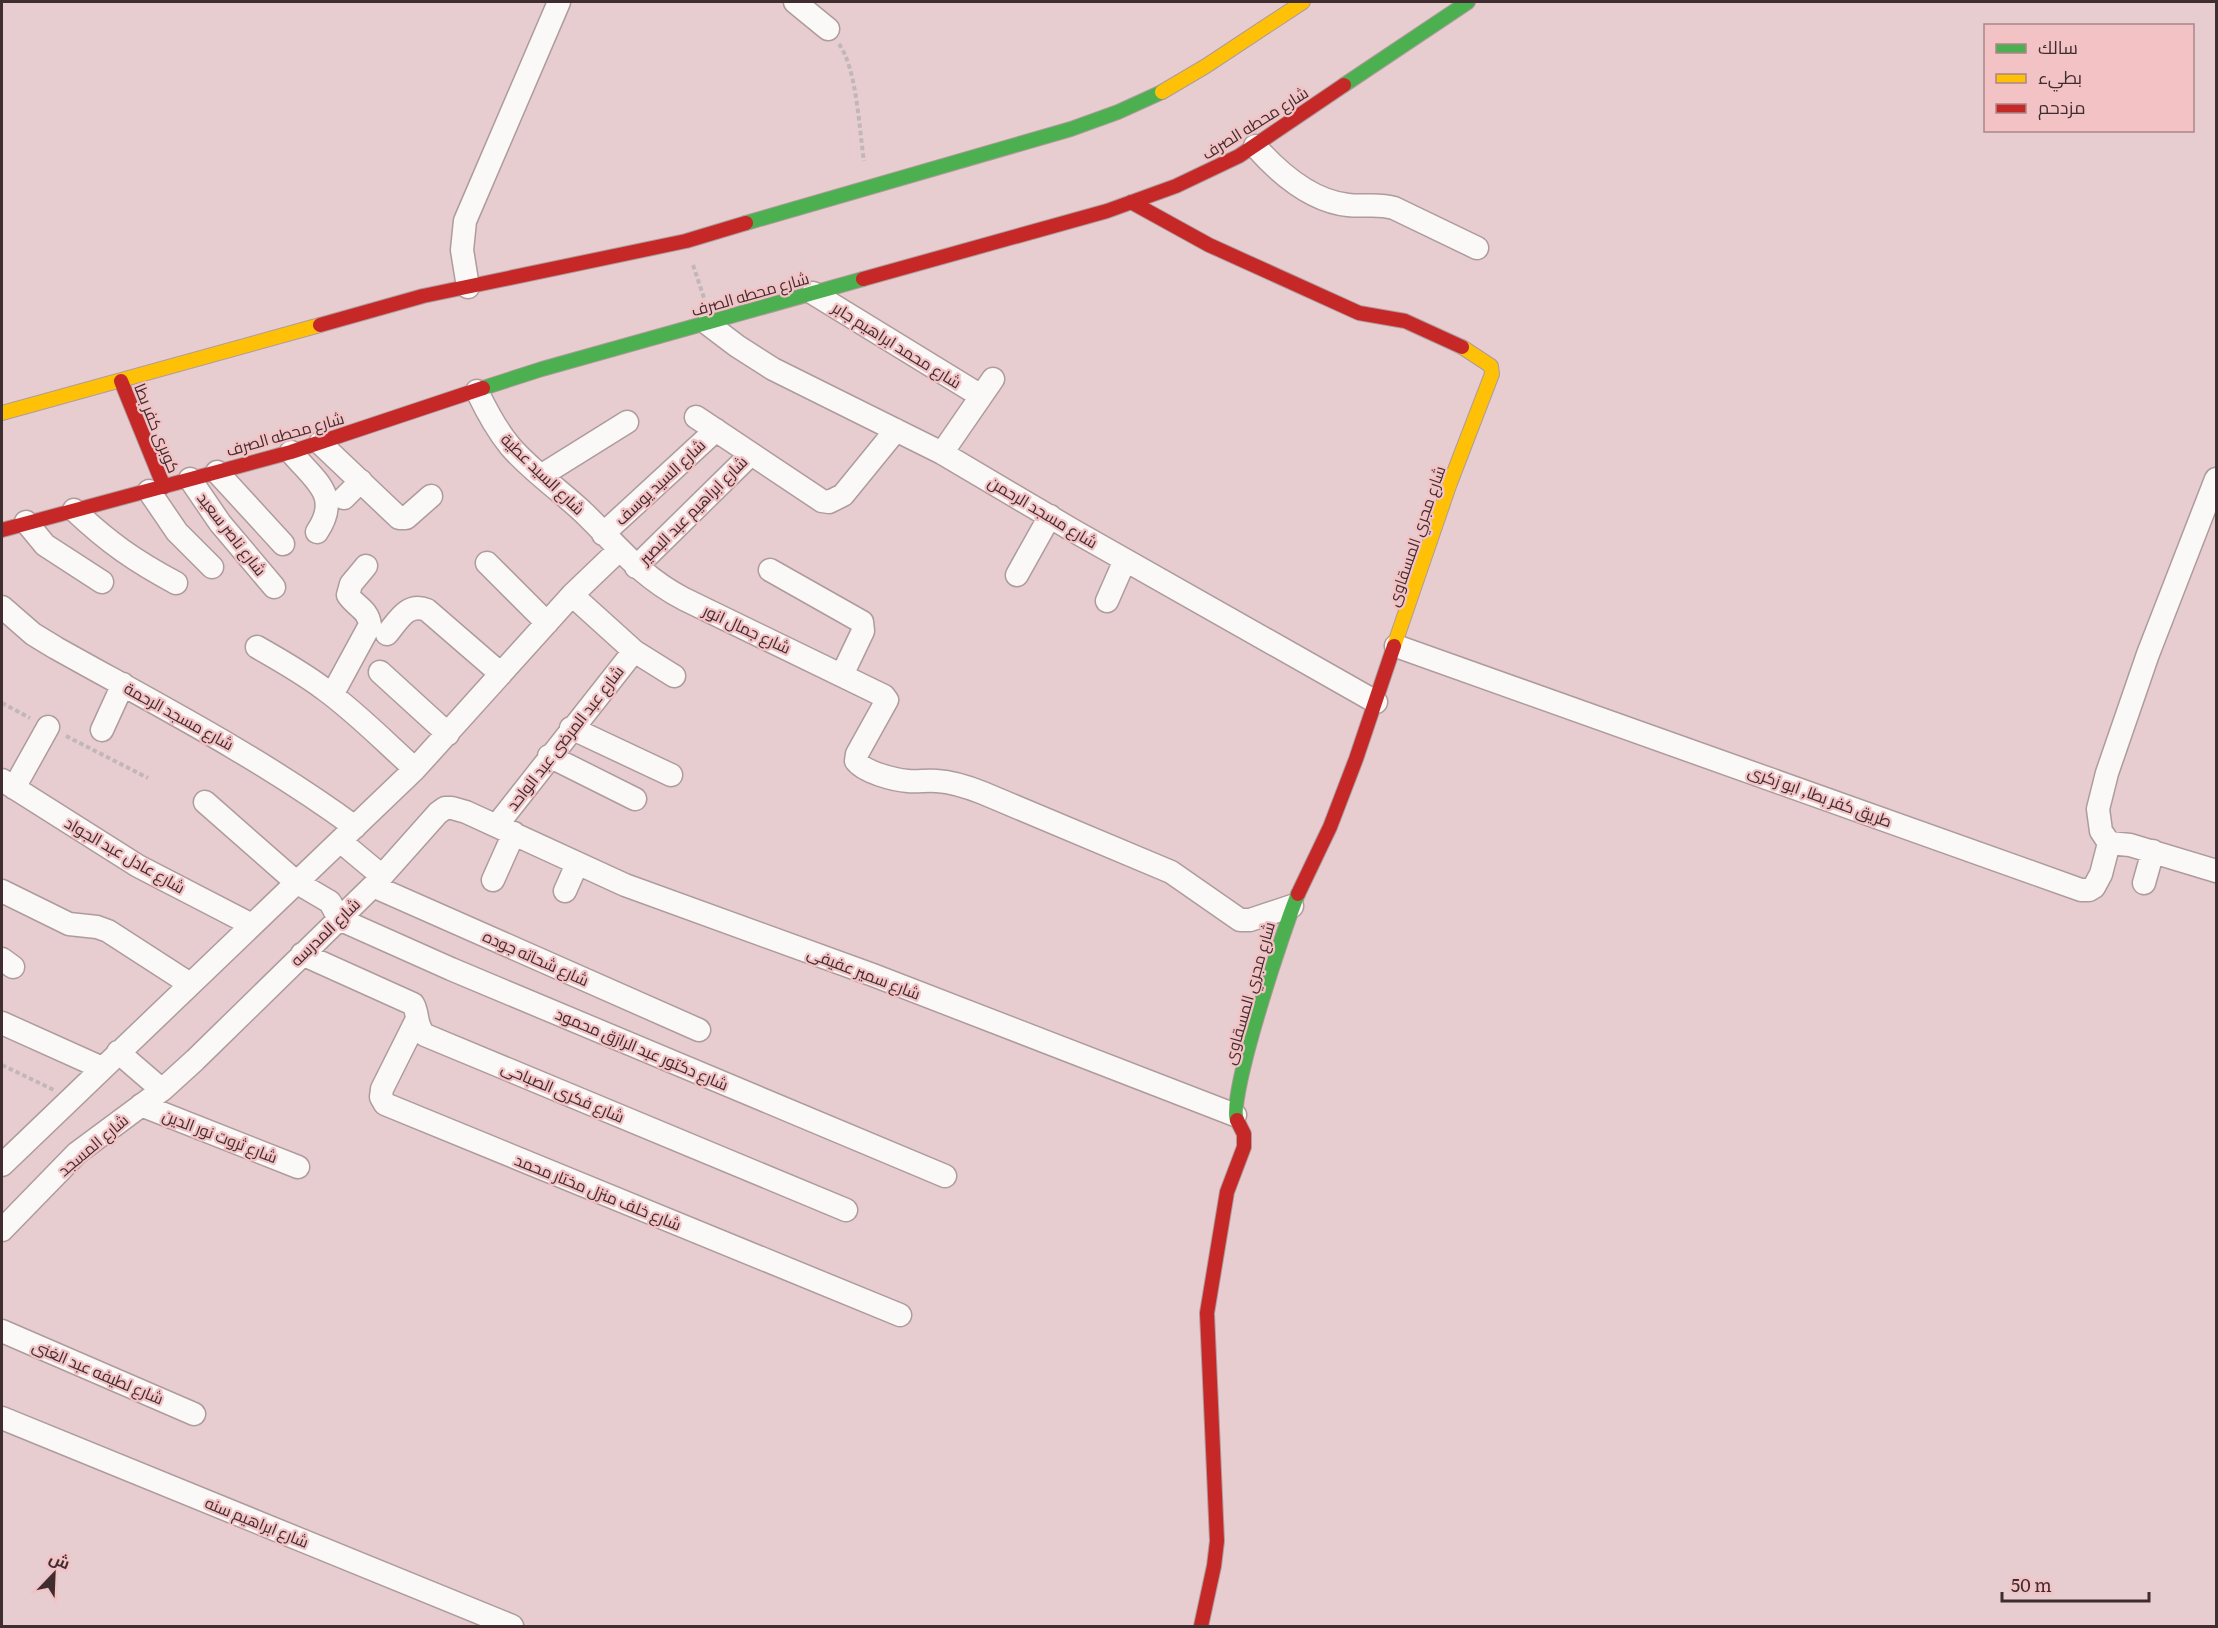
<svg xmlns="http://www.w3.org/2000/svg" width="2218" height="1628" font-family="Literata,Cairo,serif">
  <rect width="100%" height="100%" fill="#e7cdcf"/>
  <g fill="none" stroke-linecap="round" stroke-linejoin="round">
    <defs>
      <path id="street" d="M 795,2 L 828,29
        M 1255,146 C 1278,172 1311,201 1348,205 C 1364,207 1378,203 1394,208 L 1477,248
        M 468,287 L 462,250 L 465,221 L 559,2
        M 813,293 L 981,396
        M 708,324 L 737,346 L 773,369 L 942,453 L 1074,531 L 1376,702
        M 477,391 C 486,410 496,429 510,446 C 530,470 561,491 584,513 C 619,547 640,576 684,599 L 884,696 L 887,700 L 857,754 L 856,761 C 864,772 894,780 908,781 C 917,782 927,780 937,781 C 953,782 968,787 983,793 L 1171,872 L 1240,920 L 1250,920 L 1292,906
        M 696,417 L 822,501 L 829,502 L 843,495 L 896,430
        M 320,443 L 399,518 L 406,518 L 431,496
        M 291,452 C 314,480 342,495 317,532
        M 942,453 L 993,379
        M 217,472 L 283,544
        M 542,475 L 627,422
        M 190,479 L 220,523 L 274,587
        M 149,491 L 177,532 L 212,567
        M 344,498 L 361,481
        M 74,510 C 109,543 135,561 176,583
        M 26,522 L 45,545 L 102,582
        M 603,534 L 716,430
        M 487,563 L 547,623
        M 636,567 L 751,454
        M 770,570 L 862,622 L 863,631 L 842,675
        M 1017,575 L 1050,516
        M 572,595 L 634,651 L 674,676
        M 1107,601 L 1125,560
        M 2,607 L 33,634 L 56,648 C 158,705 261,758 355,827
        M 387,634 C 398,621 407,602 427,610 L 501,674
        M 1396,646 L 2081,890 L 2089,890 L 2094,887 L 2101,874 L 2109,843 L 2130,845 L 2216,871
        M 257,647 C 280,660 303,673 324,689 C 357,713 385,742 415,769
        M 380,672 L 448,734
        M 332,695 L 370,625 C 368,609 356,607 348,595 L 351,584 L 366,566
        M 571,728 L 671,775
        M 102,730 L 123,684
        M 549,756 L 635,799
        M 2,780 L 138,866 L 252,925
        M 14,788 L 48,727
        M 205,802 L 296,882 L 330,902 L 339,919 L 451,969 L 945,1176
        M 497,825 L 634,651
        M 340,841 L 382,876
        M 2109,843 L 2101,831 L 2098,809 L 2107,773 L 2148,654 L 2216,479
        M 493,880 L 514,833
        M 2144,883 L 2153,851
        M 373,886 L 699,1030
        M 2,891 L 69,924 L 97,927 L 108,931 L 190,984
        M 565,891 L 577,864
        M 302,954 L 413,1004 C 419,1014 415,1026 425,1035 L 846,1210
        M 2,959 L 13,967
        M 417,1019 L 382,1089 L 381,1097 L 385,1104 L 900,1315
        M 2,1023 L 102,1068
        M 118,1052 L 162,1090
        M 141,1105 L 298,1167
        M 2,1165 L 415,769 L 572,595 L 619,550
        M 2,1230 L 77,1153 L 162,1090 L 195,1060 L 373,886 L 438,813 L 445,808 L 452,808 L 466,812 L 625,885 L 873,975 L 1235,1115
        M 2,1331 L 194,1414
        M 2,1418 L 512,1626"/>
      <path id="fast" d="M 1344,85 L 1468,2
        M 746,223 L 1071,129 L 1118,112 L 1162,92
        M 483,388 L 542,369 L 863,279
        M 1237,1120 C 1227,1098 1285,925 1298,894"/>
      <path id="slow" d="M 1162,92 L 1206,66 L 1303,2
        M 2,413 L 320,325
        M 1394,646 L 1450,483 L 1492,374 L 1491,366 L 1462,347"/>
      <path id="jam" d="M 1131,202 L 1209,245 L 1359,313 L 1405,321 L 1462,347
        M 863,279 L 1107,211 L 1176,186 L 1239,156 L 1344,85
        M 320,325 L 423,296 L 686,241 L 746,223
        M 121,381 L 164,487
        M 2,530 L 291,452 L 483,388
        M 1298,894 L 1330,827 L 1356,759 L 1394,646
        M 1201,1626 L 1214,1566 L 1217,1541 L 1207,1313 L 1227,1192 L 1244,1147 L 1244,1134 L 1237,1120"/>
    </defs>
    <!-- street casing -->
    <use href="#street" stroke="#ae9b9c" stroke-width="25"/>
    <!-- fast casing -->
    <use href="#fast" stroke="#ae9b9c" stroke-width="16"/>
    <!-- slow casing -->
    <use href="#slow" stroke="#ae9b9c" stroke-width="16"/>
    <!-- jam casing -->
    <use href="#jam" stroke="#ae9b9c" stroke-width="16"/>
    <!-- path -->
    <path stroke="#c1b7b8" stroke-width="4" stroke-dasharray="4.5 3" stroke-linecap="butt" d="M 839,44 C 857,69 859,129 864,161
      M 693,265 L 705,301
      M 2,703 L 30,718
      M 66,736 L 148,778
      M 2,1065 L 54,1090"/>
    <!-- street -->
    <use href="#street" stroke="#fbf8f8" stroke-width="22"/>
    <!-- fast -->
    <use href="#fast" stroke="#4caf50" stroke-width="14"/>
    <!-- slow -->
    <use href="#slow" stroke="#ffc107" stroke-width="14"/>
    <!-- jam -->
    <use href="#jam" stroke="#c62828" stroke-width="14"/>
  </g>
  <g text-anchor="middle" stroke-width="4.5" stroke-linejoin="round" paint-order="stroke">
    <!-- street labels -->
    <g font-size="16" fill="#402d2f" stroke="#f2c2c5">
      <text transform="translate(1255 123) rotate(-32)" y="6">شارع محطه الصرف</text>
      <text transform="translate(750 294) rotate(-16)" y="6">شارع محطه الصرف</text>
      <text transform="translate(897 345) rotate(32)" y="6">شارع محمد ابراهيم جابر</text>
      <text transform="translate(157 428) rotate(68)" y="6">كوبرى كفر بطا</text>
      <text transform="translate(285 434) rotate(-16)" y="6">شارع محطه الصرف</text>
      <text transform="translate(543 474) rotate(44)" y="6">شارع السيد عطية</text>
      <text transform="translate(660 482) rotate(-43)" y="6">شارع السيد يوسف</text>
      <text transform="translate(693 510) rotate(-45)" y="6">شارع ابراهيم عبد البصير</text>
      <text transform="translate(1043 512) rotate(31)" y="6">شارع مسجد الرحمن</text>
      <text transform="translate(232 534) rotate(52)" y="6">شارع ناصر سعيد</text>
      <text transform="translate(1416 536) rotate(-71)" y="6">شارع مجري المسقاوى</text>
      <text transform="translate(747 629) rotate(25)" y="6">شارع جمال انور</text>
      <text transform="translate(179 716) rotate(29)" y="6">شارع مسجد الرحمة</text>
      <text transform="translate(565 738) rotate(-52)" y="6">شارع عبد المرضى عبد الواحد</text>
      <text transform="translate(1820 796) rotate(20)" y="6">طريق كفر بطا, ابو زكرى</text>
      <text transform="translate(125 855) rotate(30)" y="6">شارع عادل عبد الجواد</text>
      <text transform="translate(325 932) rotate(-44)" y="6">شارع المدرسه</text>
      <text transform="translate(536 958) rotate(24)" y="6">شارع شحاته جوده</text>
      <text transform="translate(864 973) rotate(21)" y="6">شارع سمير عفيفى</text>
      <text transform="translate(1249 993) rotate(-74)" y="6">شارع مجري المسقاوى</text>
      <text transform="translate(642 1049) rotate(23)" y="6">شارع دكتور عبد الرازق محمود</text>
      <text transform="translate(563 1092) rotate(23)" y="6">شارع فكرى الصباحى</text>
      <text transform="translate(220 1136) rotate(21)" y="6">شارع ثروت نور الدين</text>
      <text transform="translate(93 1145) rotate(-40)" y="6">شارع المسجد</text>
      <text transform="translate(598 1192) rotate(22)" y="6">شارع خلف منزل مختار محمد</text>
      <text transform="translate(98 1372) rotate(23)" y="6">شارع لطيفه عبد الغنى</text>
      <text transform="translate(257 1522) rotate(22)" y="6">شارع ابراهيم سنه</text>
    </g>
  </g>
  <!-- border -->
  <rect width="2218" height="1628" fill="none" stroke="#402d2f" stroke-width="6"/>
  <!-- legend -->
  <rect x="1984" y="24" width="210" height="108" fill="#f2c2c5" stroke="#ab8689" stroke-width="1.5"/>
  <rect x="1996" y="44" width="30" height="9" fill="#4caf50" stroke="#ab8689" stroke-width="1.5"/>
  <text x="2038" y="54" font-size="18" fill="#402d2f">سالك</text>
  <rect x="1996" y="74" width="30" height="9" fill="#ffc107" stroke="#ab8689" stroke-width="1.5"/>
  <text x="2038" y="84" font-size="18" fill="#402d2f">بطيء</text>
  <rect x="1996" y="104" width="30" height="9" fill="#c62828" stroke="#ab8689" stroke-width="1.5"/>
  <text x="2038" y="114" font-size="18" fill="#402d2f">مزدحم</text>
  <!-- north arrow -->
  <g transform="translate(54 1574) rotate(23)" stroke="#f2c2c5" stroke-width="4.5" paint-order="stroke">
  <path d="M0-4.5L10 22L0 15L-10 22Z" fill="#402d2f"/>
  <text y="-9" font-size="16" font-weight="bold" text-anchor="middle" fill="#402d2f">ش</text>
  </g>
  <!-- scale -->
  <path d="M2002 1592v9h147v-9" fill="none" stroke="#402d2f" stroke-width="3"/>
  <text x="2011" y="1592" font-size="18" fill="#402d2f" stroke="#f2c2c5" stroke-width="4.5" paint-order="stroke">50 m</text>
</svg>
